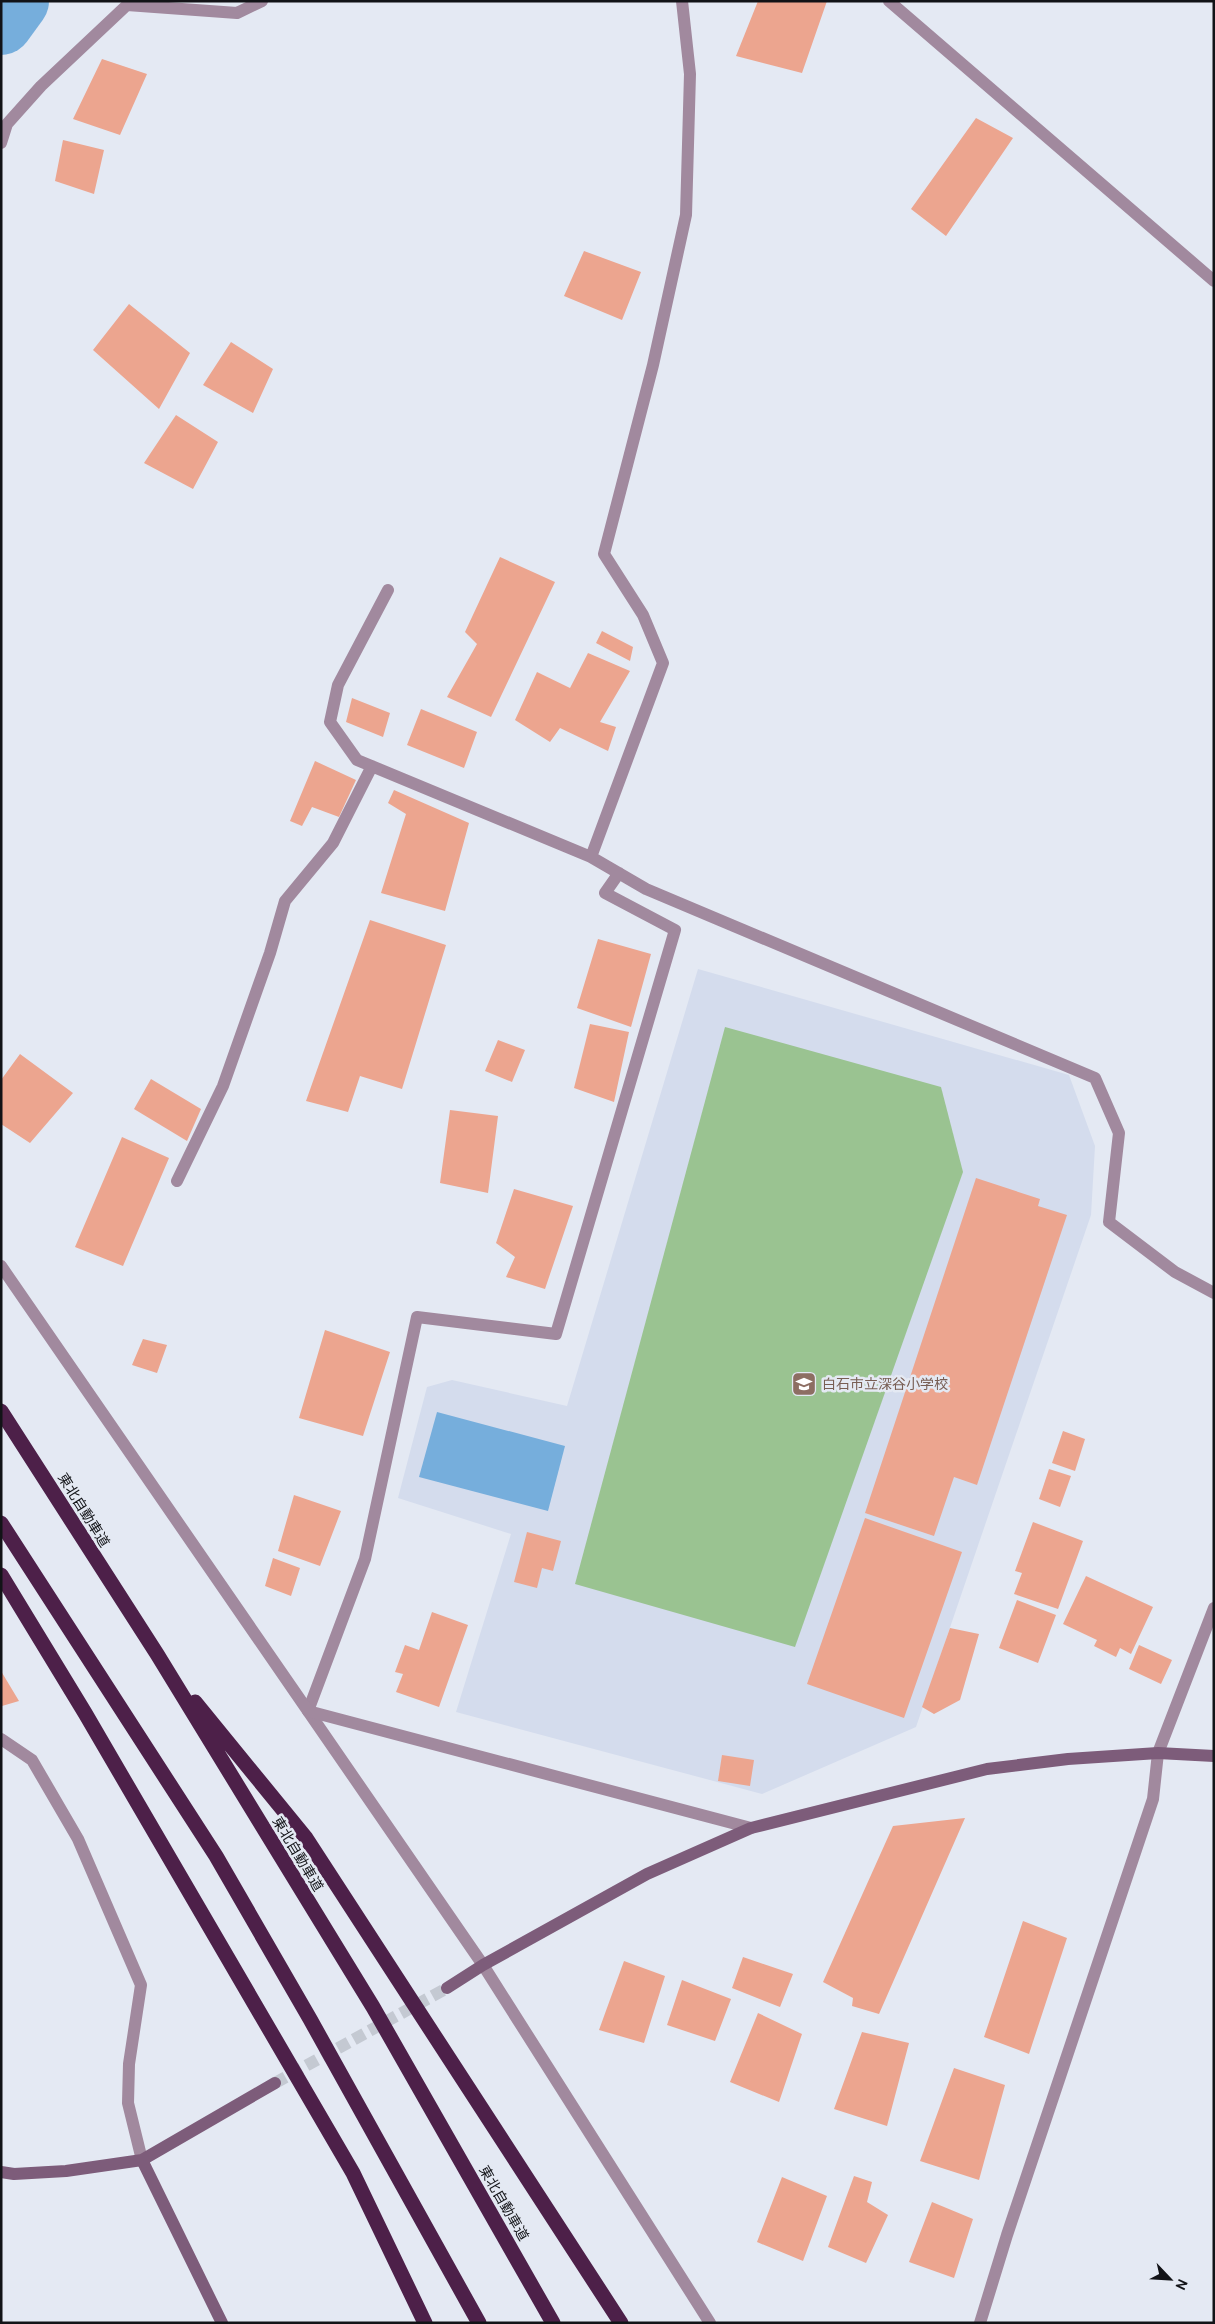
<svg xmlns="http://www.w3.org/2000/svg" width="1215" height="2324" font-family="Cabin,'Noto Sans JP',sans-serif">
  <rect width="100%" height="100%" fill="#e4e9f3"/>
  <!-- built -->
  <path fill="#d4dced" d="M 698,969 L 1069,1075 L 1095,1146 L 1091,1215 L 916,1727 L 762,1794 L 456,1712 L 511,1534 L 398,1498 L 427,1387 L 452,1380 L 567,1406 Z"/>
  <!-- green -->
  <path fill="#9ac391" d="M 725,1027 L 941,1087 L 963,1172 L 795,1647 L 575,1584 Z"/>
  <!-- water -->
  <path fill="#76aedc" d="M 437,1412 L 565,1446 L 548,1511 L 419,1477 Z"/>
  <g fill="none" stroke-linecap="round" stroke-linejoin="round">
    <!-- river -->
    <path stroke="#76aedc" stroke-width="64" d="M 1,23 L 17,1"/>
  </g>
  <!-- building -->
  <path fill="#eca58f" d="M 758,1 L 827,1 L 802,73 L 736,56 Z
    M 102,59 L 147,74 L 120,135 L 73,119 Z
    M 976,118 L 1013,138 L 946,236 L 911,209 Z
    M 63,140 L 104,150 L 94,194 L 55,181 Z
    M 584,251 L 641,272 L 622,320 L 564,296 Z
    M 129,304 L 190,353 L 159,409 L 93,350 Z
    M 231,342 L 273,369 L 253,413 L 203,385 Z
    M 176,415 L 218,442 L 193,489 L 144,463 Z
    M 500,557 L 555,582 L 491,717 L 447,697 L 477,644 L 465,632 Z
    M 602,631 L 633,647 L 630,661 L 596,643 Z
    M 588,653 L 630,671 L 600,722 L 616,727 L 608,751 L 560,728 L 550,742 L 515,720 L 537,672 L 570,688 Z
    M 352,698 L 390,713 L 383,737 L 346,722 Z
    M 421,709 L 477,732 L 464,768 L 407,745 Z
    M 315,761 L 356,780 L 339,817 L 312,807 L 302,826 L 290,821 Z
    M 394,790 L 469,823 L 445,911 L 381,893 L 406,814 L 388,803 Z
    M 370,920 L 446,945 L 402,1089 L 360,1076 L 348,1112 L 306,1101 Z
    M 598,939 L 651,954 L 631,1027 L 577,1008 Z
    M 590,1024 L 629,1032 L 614,1102 L 574,1088 Z
    M 498,1040 L 525,1050 L 512,1082 L 485,1071 Z
    M 20,1054 L 73,1093 L 30,1143 L 1,1124 L 1,1080 Z
    M 151,1079 L 201,1109 L 187,1141 L 134,1109 Z
    M 450,1110 L 498,1116 L 488,1193 L 440,1183 Z
    M 122,1137 L 169,1158 L 123,1266 L 75,1247 Z
    M 976,1178 L 1040,1199 L 1038,1206 L 1067,1215 L 977,1485 L 954,1477 L 934,1536 L 865,1513 Z
    M 514,1189 L 573,1206 L 545,1289 L 506,1277 L 515,1257 L 496,1243 Z
    M 325,1330 L 390,1352 L 363,1436 L 299,1418 Z
    M 143,1339 L 167,1345 L 157,1373 L 132,1365 Z
    M 1063,1431 L 1085,1439 L 1075,1471 L 1052,1463 Z
    M 1049,1469 L 1071,1476 L 1060,1507 L 1039,1499 Z
    M 294,1495 L 341,1511 L 320,1566 L 278,1551 Z
    M 865,1518 L 962,1552 L 904,1718 L 807,1684 Z
    M 1033,1522 L 1083,1541 L 1058,1609 L 1014,1594 L 1022,1573 L 1015,1571 Z
    M 527,1532 L 561,1541 L 553,1571 L 542,1568 L 537,1588 L 514,1582 Z
    M 273,1558 L 300,1568 L 291,1596 L 265,1586 Z
    M 1086,1576 L 1153,1607 L 1131,1654 L 1120,1648 L 1116,1657 L 1094,1646 L 1097,1640 L 1063,1624 Z
    M 1017,1600 L 1056,1615 L 1038,1663 L 999,1648 Z
    M 432,1612 L 468,1625 L 439,1707 L 396,1692 L 403,1674 L 395,1672 L 405,1645 L 419,1650 Z
    M 950,1628 L 979,1634 L 960,1700 L 934,1714 L 922,1707 Z
    M 1139,1645 L 1172,1660 L 1161,1684 L 1129,1669 Z
    M 1,1671 L 19,1701 L 2,1706 L 1,1705 Z
    M 722,1755 L 754,1760 L 750,1786 L 718,1781 Z
    M 965,1818 L 879,2014 L 852,2006 L 853,1998 L 823,1982 L 893,1826 Z
    M 1023,1921 L 1067,1938 L 1029,2054 L 984,2037 Z
    M 743,1957 L 793,1974 L 780,2007 L 732,1988 Z
    M 624,1961 L 665,1976 L 644,2043 L 599,2030 Z
    M 682,1980 L 731,1999 L 715,2041 L 667,2025 Z
    M 758,2013 L 802,2034 L 779,2102 L 730,2082 Z
    M 862,2032 L 909,2043 L 887,2126 L 834,2109 Z
    M 954,2068 L 1005,2085 L 979,2180 L 920,2161 Z
    M 854,2176 L 872,2182 L 867,2202 L 888,2215 L 866,2263 L 828,2247 Z
    M 782,2177 L 827,2196 L 803,2261 L 757,2242 Z
    M 932,2202 L 973,2219 L 954,2278 L 909,2262 Z"/>
  <g fill="none" stroke-linecap="round" stroke-linejoin="round">
    <!-- secondary-tunnel -->
    <path stroke="#c4c9d2" stroke-width="12" stroke-dasharray="12 6" stroke-linecap="butt" d="M 275,2083 L 447,1988"/>
    <!-- lane -->
    <path stroke="#a1899e" stroke-width="12" d="M 388,590 L 338,685 L 330,722 L 357,760 L 591,857 L 646,889 L 1095,1078 L 1119,1133 L 1109,1222 L 1175,1272 L 1214,1293
      M 591,857 L 663,663 L 643,615 L 604,554 L 653,365 L 686,215 L 690,74 L 682,1
      M 177,1181 L 223,1086 L 270,953 L 285,901 L 333,843 L 372,766
      M 483,1965 L 308,1711 L 365,1559 L 417,1317 L 556,1334 L 675,930 L 605,893 L 619,873"/>
    <!-- street -->
    <path stroke="#a1899e" stroke-width="12" d="M 889,1 L 1214,281
      M 1,143 L 7,124 L 41,86 L 127,5 L 237,13 L 262,1
      M 1,1266 L 308,1711 L 751,1828
      M 1,1739 L 32,1760 L 78,1839 L 141,1985 L 129,2064 L 128,2103 L 142,2160
      M 483,1965 L 710,2323
      M 980,2323 L 1007,2235 L 1153,1799 L 1158,1753 L 1214,1608"/>
    <!-- secondary -->
    <path stroke="#7d5c7a" stroke-width="12" d="M 447,1988 L 483,1965 L 647,1874 L 751,1828 L 987,1769 L 1068,1759 L 1158,1753 L 1214,1756
      M 142,2160 L 222,2323
      M 1,2172 L 14,2174 L 66,2171 L 142,2160 L 275,2083"/>
    <!-- highway -->
    <path stroke="#4d2049" stroke-width="15" d="M 1,1411 L 157,1654 L 373,2007 L 553,2323
      M 1,1523 L 216,1856 L 310,2019 L 479,2323
      M 1,1575 L 85,1713 L 353,2173 L 425,2323
      M 195,1702 L 306,1838 L 621,2323"/>
  </g>
  <!-- icons -->
  <defs>
    <symbol id="school-square" viewBox="-11 -11 22 22"><rect x="-9" y="-9" width="18" height="18" rx="4" fill="#8d6e63" stroke="#e4e9f3"/><path d="M0-5L7-2L0 1L-7-2ZM-4 1L0 2.5L4 1V4Q0 6-4 4Z" fill="#fff"/></symbol>
  </defs>
  <g fill-rule="evenodd">
    <use href="#school-square" x="790" y="1370" width="28" height="28"/>
  </g>
  <g text-anchor="middle" stroke-width="5" stroke-linejoin="round" paint-order="stroke">
    <!-- education labels -->
    <g font-size="14" fill="#785e54" stroke="#e4e9f3" text-anchor="start">
      <text x="822" y="1389">白石市立深谷小学校</text>
    </g>
    <!-- street labels -->
    <g font-size="14" fill="#121317" stroke="#e4e9f3">
      <text transform="translate(84 1510) rotate(58)" y="5">東北自動車道</text>
      <text transform="translate(298 1854) rotate(59)" y="5">東北自動車道</text>
      <text transform="translate(504 2203) rotate(60)" y="5">東北自動車道</text>
    </g>
  </g>
  <!-- border -->
  <rect width="1215" height="2324" fill="none" stroke="#121317" stroke-width="5"/>
  <!-- north arrow -->
  <g transform="translate(1170 2279) rotate(115)" stroke="#e4e9f3" stroke-width="4" paint-order="stroke">
  <path d="M0-4L9 19L0 12L-9 19Z" fill="#121317"/>
  <text y="-8" font-size="14" font-weight="bold" text-anchor="middle" fill="#121317">N</text>
  </g>
</svg>
